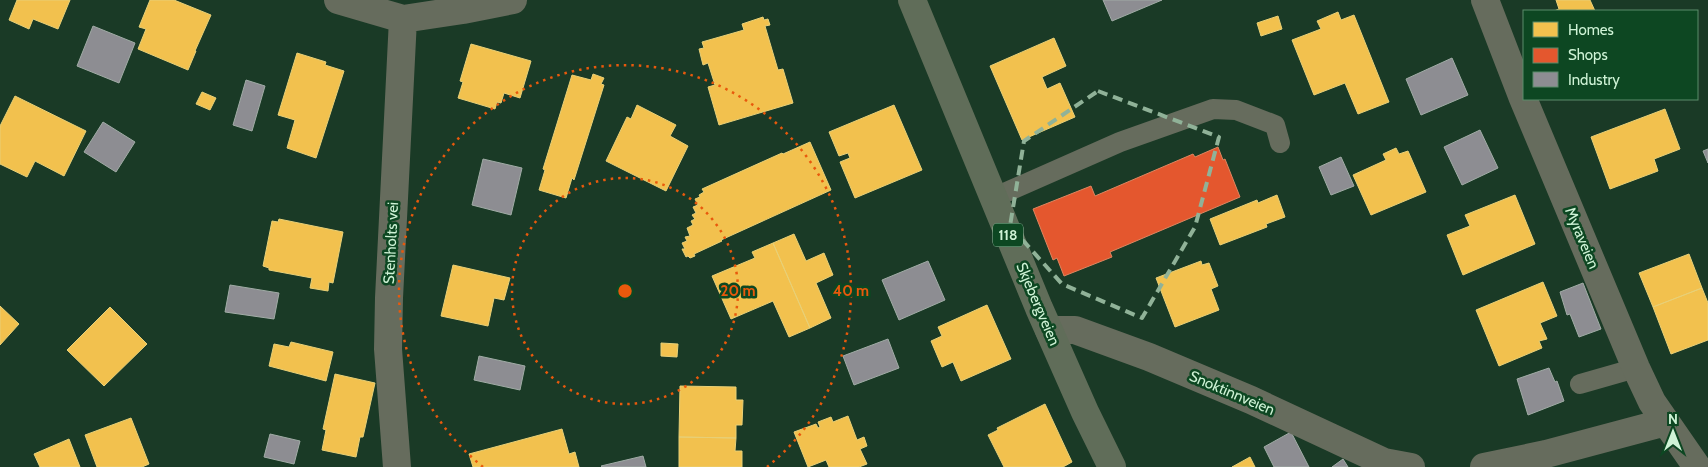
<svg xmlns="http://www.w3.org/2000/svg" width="1708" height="467" font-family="Cabin,sans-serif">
  <rect width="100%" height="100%" fill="#1a3a26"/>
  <!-- homes -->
  <path fill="#f2c14e" stroke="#e8d077" d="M 17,0 L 70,0 L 58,29 L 33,19 L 29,29 L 9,20 Z
    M 150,0 L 174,0 L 211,15 L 195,51 L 196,51 L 188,70 L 138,49 L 146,29 L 139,27 Z
    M 1556,0 L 1590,0 L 1595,11 L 1554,11 L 1559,9 Z
    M 1338,12 L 1341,20 L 1354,15 L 1389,102 L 1358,114 L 1345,83 L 1314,95 L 1292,40 L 1321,29 L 1317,21 Z
    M 1278,16 L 1282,29 L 1261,36 L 1257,23 Z
    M 763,17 L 764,20 L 768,19 L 770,25 L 765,26 L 778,70 L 783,69 L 793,103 L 719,125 L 708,87 L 715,85 L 708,63 L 703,65 L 699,49 L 704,48 L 702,42 L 744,30 L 742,24 Z
    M 1054,38 L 1066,66 L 1042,77 L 1047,89 L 1060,83 L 1075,117 L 1022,140 L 990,66 Z
    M 471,44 L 531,61 L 520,98 L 504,93 L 501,103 L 497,102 L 495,109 L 458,98 L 463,82 L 460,81 Z
    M 297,53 L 326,62 L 325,65 L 344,71 L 316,158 L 287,148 L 295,120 L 278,115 Z
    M 593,74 L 604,78 L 601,84 L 604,85 L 574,180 L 572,178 L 566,198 L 539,190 L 545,170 L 543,169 L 572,75 L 591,80 Z
    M 202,92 L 216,98 L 210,110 L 196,104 Z
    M 15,96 L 86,131 L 64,176 L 35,161 L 27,177 L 0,164 L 0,126 Z
    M 637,105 L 676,125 L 670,136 L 688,146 L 666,191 L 606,161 L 627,117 L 631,119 Z
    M 894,105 L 922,170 L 855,198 L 840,162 L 850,158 L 848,153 L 839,156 L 829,132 Z
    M 1665,109 L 1680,149 L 1654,159 L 1658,171 L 1610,189 L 1591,137 Z
    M 810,142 L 831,190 L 721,240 L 722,241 L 694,254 L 695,256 L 690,258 L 688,256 L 686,257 L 682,249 L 685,249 L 682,243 L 687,241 L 685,237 L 690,236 L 687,228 L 693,225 L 691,221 L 695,219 L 692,215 L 696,213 L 693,207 L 698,205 L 695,199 L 700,197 L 699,195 L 704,192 L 702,189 L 782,153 L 783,154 Z
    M 1396,148 L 1399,154 L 1408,151 L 1426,192 L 1371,215 L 1353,175 L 1386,160 L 1383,154 Z
    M 1277,195 L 1285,217 L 1266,224 L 1267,227 L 1220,245 L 1210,219 L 1257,200 L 1258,203 Z
    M 1515,195 L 1535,244 L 1463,275 L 1447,235 L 1470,226 L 1465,215 Z
    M 279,219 L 343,232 L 333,283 L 329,282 L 328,291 L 310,288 L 312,278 L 269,270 L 269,268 L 263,266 L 272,221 L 278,222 Z
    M 794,234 L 806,261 L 824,253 L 833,275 L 816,283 L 831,318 L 810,328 L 773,243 Z
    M 773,243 L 810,328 L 789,337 L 773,301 L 731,319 L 712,276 L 755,258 L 752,252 Z
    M 1689,254 L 1702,288 L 1653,307 L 1639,273 Z
    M 1201,261 L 1202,265 L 1209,263 L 1218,286 L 1211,289 L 1219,310 L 1175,327 L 1156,278 Z
    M 453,265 L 510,278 L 504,300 L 494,298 L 488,326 L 441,316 Z
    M 1543,282 L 1557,316 L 1540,323 L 1547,339 L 1539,341 L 1542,348 L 1499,366 L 1476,310 Z
    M 1702,288 L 1708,303 L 1708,340 L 1671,354 L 1653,307 Z
    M 987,305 L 1011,359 L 961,381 L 953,362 L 942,367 L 931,341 L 942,336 L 938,327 Z
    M 0,306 L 19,324 L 0,345 Z
    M 110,307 L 147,344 L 104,386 L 67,350 Z
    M 291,342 L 333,352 L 326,381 L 269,366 L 274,344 L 289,347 Z
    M 661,343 L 678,344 L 677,357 L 661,356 Z
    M 335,374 L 375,383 L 363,437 L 360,437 L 356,457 L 322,450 L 326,430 L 323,429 Z
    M 680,386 L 736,387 L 736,400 L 743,400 L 742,425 L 736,425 L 736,438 L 679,437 Z
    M 1045,404 L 1072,462 L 1063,467 L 1004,467 L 988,435 L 998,430 L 997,428 Z
    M 848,416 L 857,440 L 864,437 L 867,446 L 860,449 L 867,464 L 859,467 L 829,467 L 826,460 L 808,467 L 794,432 L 816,424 L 818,428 L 820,427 L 818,422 L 831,417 L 833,422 Z
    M 131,418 L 149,464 L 142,467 L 97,467 L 85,435 Z
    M 562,429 L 569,454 L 575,452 L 579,467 L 473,467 L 469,454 Z
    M 679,437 L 736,438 L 735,451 L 742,451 L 742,467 L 679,467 Z
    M 69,439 L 80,467 L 40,467 L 34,454 Z
    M 1250,457 L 1255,467 L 1232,467 Z"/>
  <!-- shops -->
  <path fill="#e4572e" stroke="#de8660" d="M 1218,147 L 1223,160 L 1225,159 L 1240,197 L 1110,252 L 1112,257 L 1064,276 L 1057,258 L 1053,260 L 1033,209 L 1091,186 L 1095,196 L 1193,154 L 1195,157 Z"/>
  <!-- industry -->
  <path fill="#8d8d92" stroke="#a1aca6" d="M 1103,0 L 1162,0 L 1112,21 Z
    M 93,26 L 135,43 L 119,83 L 77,66 Z
    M 1452,58 L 1468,95 L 1421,115 L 1406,79 Z
    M 246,80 L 265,86 L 252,131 L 233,125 Z
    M 103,122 L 135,142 L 116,172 L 84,152 Z
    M 1480,130 L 1498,168 L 1462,185 L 1444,147 Z
    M 1708,149 L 1708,163 L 1703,151 Z
    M 1341,157 L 1354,186 L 1331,195 L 1319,167 Z
    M 483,159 L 522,168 L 511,215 L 472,205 Z
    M 928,261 L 945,300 L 899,320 L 882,280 Z
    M 1583,283 L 1601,329 L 1579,337 L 1570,314 L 1567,315 L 1560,292 Z
    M 230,285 L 279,293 L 274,319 L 225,312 Z
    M 888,339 L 899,368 L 854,385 L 843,356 Z
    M 479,356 L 525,366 L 520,390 L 474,380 Z
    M 1549,368 L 1555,382 L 1557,381 L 1564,401 L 1528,415 L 1517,379 Z
    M 1291,432 L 1309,467 L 1274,467 L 1264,447 Z
    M 270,434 L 300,441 L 294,464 L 264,457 Z
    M 643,456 L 646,467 L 602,467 L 601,466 Z
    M 1343,459 L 1348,467 L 1332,467 Z"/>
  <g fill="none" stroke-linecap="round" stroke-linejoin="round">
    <!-- lane -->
    <path stroke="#666c5d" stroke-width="20" d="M 993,198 L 1120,142 L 1213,109 L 1236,110 L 1275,125 L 1280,143
      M 1580,384 L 1636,368"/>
    <!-- street -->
    <path stroke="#666c5d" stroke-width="28" d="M 338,0 L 403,19 L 463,10 L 513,0
      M 1485,0 L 1522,96 L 1636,368 L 1652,402 L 1697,467
      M 1049,330 L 1075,330 L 1149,357 L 1251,400 L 1384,462 L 1411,467
      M 397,467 L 388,349 L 389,298 L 403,19
      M 1484,467 L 1546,454 L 1666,422"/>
    <!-- primary -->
    <path stroke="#606d59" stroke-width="28" d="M 912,0 L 1039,308 L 1085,412 L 1112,467"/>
  </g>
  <!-- marked area -->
  <path fill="none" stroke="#90b298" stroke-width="4" stroke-dasharray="10 6" stroke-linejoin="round" d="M 1098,91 L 1219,137 L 1195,227 L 1142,318 L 1062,284 L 1010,226 L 1024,141 Z"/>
  <!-- distance rings -->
  <g fill="none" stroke="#e8590c" stroke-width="2.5" stroke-dasharray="2.5 5">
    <circle cx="625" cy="291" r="113"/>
    <path d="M483 467A226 226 0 1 1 767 467"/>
  </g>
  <g text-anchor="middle" stroke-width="5" stroke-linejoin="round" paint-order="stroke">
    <!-- shield labels -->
    <rect fill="#0d4722" stroke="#95bfa0" stroke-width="1" x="993" y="223.5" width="30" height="23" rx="4"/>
    <g font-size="14" font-weight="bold" fill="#cff3d6">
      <text x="1008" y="240">118</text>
    </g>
    <!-- street labels -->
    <g font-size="15" fill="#cff3d6" stroke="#0d4722">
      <text transform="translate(1582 238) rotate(67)" y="5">Myraveien</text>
      <text transform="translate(391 243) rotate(-87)" y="5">Stenholts vei</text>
      <text transform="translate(1038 304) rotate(67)" y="5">Skjebergveien</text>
      <text transform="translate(1232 393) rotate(23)" y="5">Snoktinnveien</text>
    </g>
  </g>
  <circle cx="625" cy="291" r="8" fill="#e8590c" stroke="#0d4722" stroke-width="2.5"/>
  <g font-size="15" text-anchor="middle" font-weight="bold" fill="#e8590c" stroke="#0d4722" stroke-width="5" stroke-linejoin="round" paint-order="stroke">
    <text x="738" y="296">20 m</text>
    <text x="851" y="296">40 m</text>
  </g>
  <!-- legend -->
  <rect x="1523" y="10" width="175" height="90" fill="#0d4722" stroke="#5b8c6a"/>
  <rect x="1533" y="22" width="25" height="15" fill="#f2c14e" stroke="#5b8c6a"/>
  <text x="1568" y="35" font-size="15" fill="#cff3d6">Homes</text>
  <rect x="1533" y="48" width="25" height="15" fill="#e4572e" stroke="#5b8c6a"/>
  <text x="1568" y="60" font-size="15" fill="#cff3d6">Shops</text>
  <rect x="1533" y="72" width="25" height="15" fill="#8d8d92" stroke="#5b8c6a"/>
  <text x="1568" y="85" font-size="15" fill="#cff3d6">Industry</text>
  <!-- north arrow -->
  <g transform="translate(1673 432)" stroke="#0d4722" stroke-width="4" paint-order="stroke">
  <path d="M0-4L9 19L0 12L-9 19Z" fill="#cff3d6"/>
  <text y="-8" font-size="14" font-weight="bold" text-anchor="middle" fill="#cff3d6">N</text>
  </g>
</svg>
